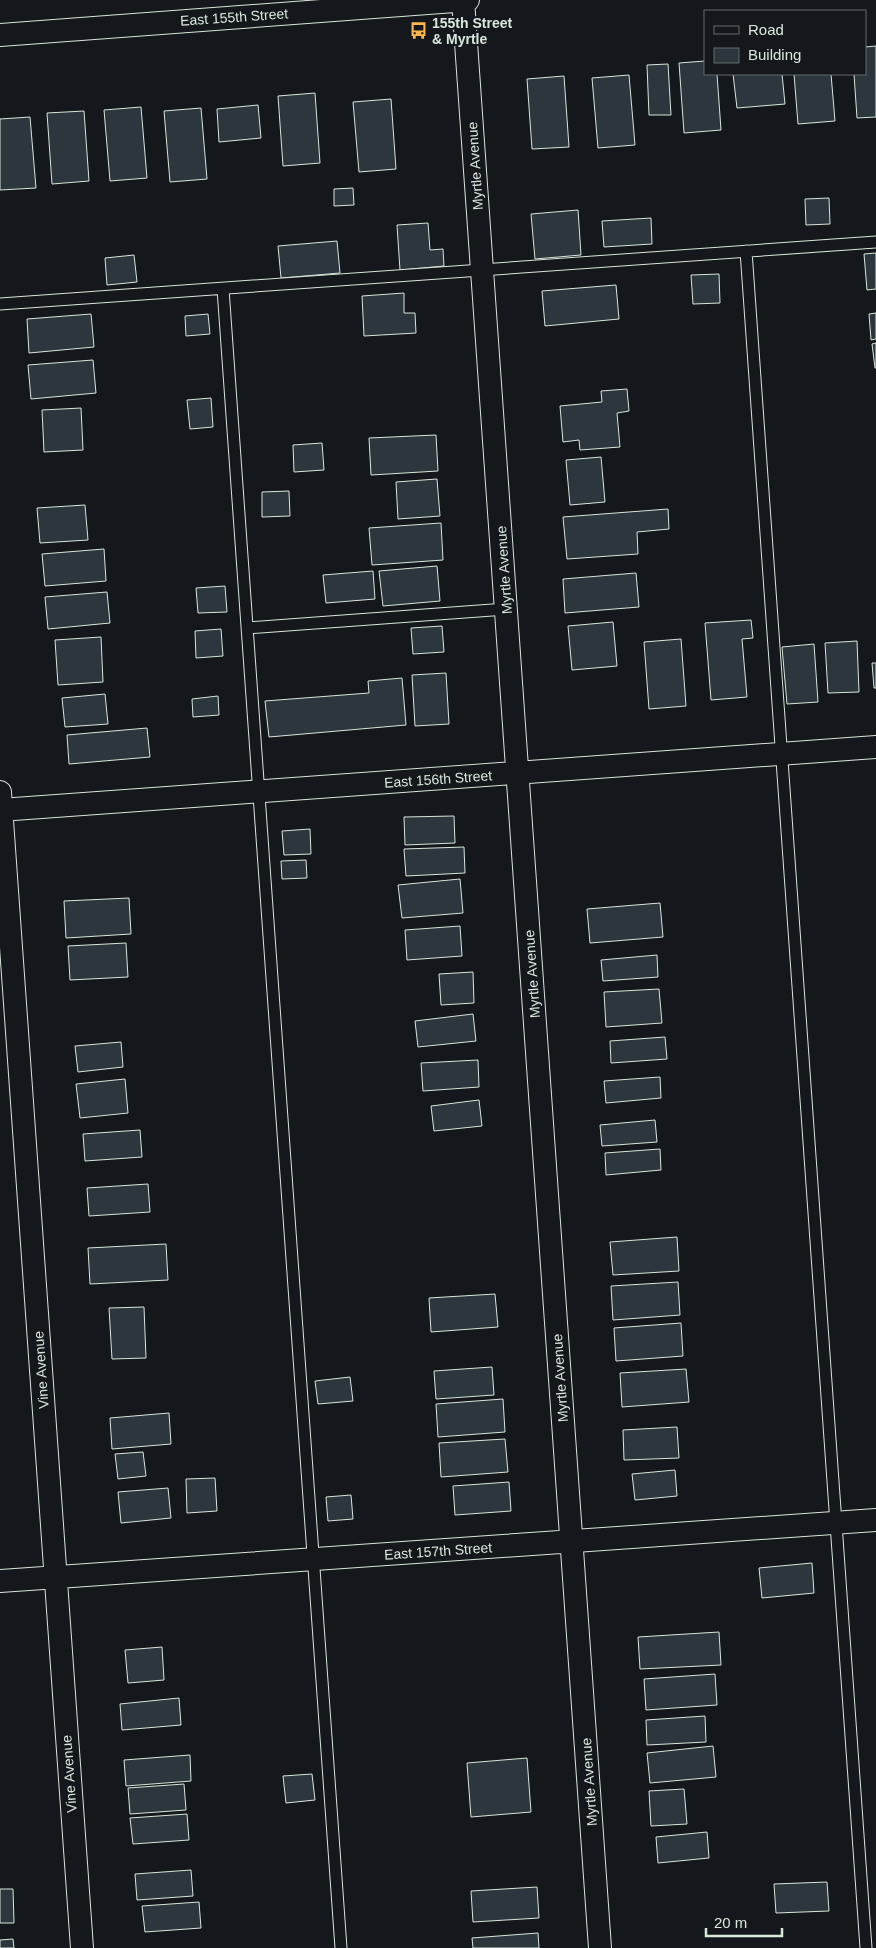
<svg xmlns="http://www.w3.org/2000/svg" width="876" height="1948" font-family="Helvetica,sans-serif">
  <rect width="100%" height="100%" fill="#14181c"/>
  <!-- building -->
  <path fill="#2c363c" stroke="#d8e6dc" d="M 876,46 L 876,117 L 857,118 L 854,74 L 865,74 L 865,47 Z
    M 705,61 L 705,74 L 717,74 L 721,130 L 684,133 L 679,63 Z
    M 668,64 L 671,115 L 649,115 L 647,65 Z
    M 733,74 L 782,74 L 785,104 L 737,108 Z
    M 794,74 L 831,74 L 835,121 L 798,124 Z
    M 629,75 L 635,145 L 598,148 L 592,78 Z
    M 564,76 L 569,147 L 532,149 L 527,79 Z
    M 315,93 L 320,163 L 283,166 L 278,96 Z
    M 391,99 L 396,169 L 359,172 L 353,102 Z
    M 258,105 L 261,138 L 219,142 L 217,109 Z
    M 141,107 L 147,178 L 110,181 L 104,110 Z
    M 201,108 L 207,179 L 170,182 L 164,111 Z
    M 84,111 L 89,181 L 52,184 L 47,113 Z
    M 30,117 L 36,188 L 0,190 L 0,119 Z
    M 353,188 L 354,205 L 334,206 L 334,189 Z
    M 829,198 L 830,224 L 806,225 L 805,199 Z
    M 578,210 L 581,255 L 535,259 L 531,214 Z
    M 651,218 L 652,244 L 604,247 L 602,221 Z
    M 428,223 L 430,250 L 443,249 L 444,266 L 400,270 L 397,225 Z
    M 337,241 L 340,273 L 281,278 L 278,246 Z
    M 876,253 L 876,289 L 867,290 L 864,254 Z
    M 134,255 L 137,282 L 107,285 L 105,258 Z
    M 719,274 L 720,303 L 693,304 L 691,275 Z
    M 616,285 L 619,319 L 545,326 L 542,291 Z
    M 404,293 L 404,313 L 415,313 L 416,333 L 364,336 L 362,296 Z
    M 876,313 L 876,339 L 871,340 L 869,314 Z
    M 91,314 L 94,347 L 29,353 L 27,319 Z
    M 208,314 L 210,334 L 186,336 L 185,316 Z
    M 876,343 L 876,368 L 875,368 L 872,344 Z
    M 93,360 L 96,393 L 31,399 L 28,365 Z
    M 627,389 L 629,411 L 617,413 L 620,447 L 580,450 L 579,440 L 563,442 L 560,406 L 602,402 L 601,391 Z
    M 211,398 L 213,427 L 190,429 L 187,400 Z
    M 81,408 L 83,450 L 44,452 L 42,410 Z
    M 436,435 L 438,471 L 371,475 L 369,438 Z
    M 322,443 L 324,470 L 294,472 L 293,445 Z
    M 601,457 L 605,502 L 570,505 L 566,460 Z
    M 437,479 L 440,516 L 398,519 L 396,482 Z
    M 289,491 L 290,516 L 262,517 L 262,492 Z
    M 85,505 L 88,540 L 40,543 L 37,508 Z
    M 668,509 L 669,529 L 637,532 L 638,554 L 567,559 L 563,517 Z
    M 441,523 L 443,560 L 372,565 L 369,528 Z
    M 104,549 L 106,581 L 45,586 L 42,554 Z
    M 437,566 L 440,601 L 383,606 L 379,571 Z
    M 373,571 L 375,599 L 326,603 L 323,575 Z
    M 636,573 L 639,607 L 565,613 L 563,579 Z
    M 225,586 L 227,612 L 198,613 L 196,588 Z
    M 107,592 L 110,623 L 48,629 L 45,597 Z
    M 751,620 L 753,638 L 742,639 L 747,697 L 711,700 L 705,623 Z
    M 613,622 L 617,666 L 572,670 L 568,626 Z
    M 442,626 L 444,652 L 413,654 L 411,628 Z
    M 221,629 L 223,656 L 196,658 L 195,631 Z
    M 101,637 L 103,682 L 58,685 L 55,640 Z
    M 681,639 L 686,706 L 649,709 L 644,642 Z
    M 857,641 L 859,692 L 828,693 L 825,643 Z
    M 814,644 L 818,702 L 787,704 L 782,647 Z
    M 872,663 L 876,663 L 876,688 L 874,688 Z
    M 446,673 L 449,724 L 415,726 L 412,675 Z
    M 402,678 L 406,725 L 269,737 L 265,701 L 369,693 L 368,681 Z
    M 105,694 L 108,724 L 65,727 L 62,698 Z
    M 218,696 L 219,715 L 193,717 L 192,699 Z
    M 147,728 L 150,757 L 69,764 L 67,735 Z
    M 454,816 L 455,843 L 405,845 L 404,817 Z
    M 310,829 L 311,854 L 284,855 L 282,831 Z
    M 464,847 L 465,873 L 406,876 L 404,849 Z
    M 306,860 L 307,878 L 282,879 L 281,861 Z
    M 460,879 L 463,913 L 402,918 L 398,885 Z
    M 129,898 L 131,934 L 66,938 L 64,901 Z
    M 660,903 L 663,937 L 590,943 L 587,909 Z
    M 460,926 L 462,956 L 407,960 L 405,930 Z
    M 126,943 L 128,977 L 70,980 L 68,946 Z
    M 657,955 L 658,977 L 603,981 L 601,960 Z
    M 473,972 L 474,1003 L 441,1005 L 439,974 Z
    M 659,989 L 662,1023 L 606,1027 L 604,992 Z
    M 473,1014 L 476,1041 L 418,1047 L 415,1021 Z
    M 665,1037 L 667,1059 L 611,1063 L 610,1041 Z
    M 121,1042 L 123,1067 L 78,1072 L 75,1046 Z
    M 478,1060 L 479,1087 L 423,1091 L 421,1063 Z
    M 660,1077 L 661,1098 L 606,1103 L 604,1081 Z
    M 125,1079 L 128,1113 L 80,1118 L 76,1084 Z
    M 479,1100 L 482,1126 L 434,1131 L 431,1106 Z
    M 655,1120 L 657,1142 L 602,1146 L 600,1125 Z
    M 140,1130 L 142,1157 L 85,1161 L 83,1134 Z
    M 660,1149 L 661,1170 L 606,1175 L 605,1153 Z
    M 148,1184 L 150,1212 L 89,1216 L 87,1188 Z
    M 677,1237 L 679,1271 L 613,1275 L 610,1242 Z
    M 166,1244 L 168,1280 L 90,1284 L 88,1248 Z
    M 678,1282 L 680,1315 L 613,1320 L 611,1286 Z
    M 495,1294 L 498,1327 L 431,1332 L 429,1298 Z
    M 144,1307 L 146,1358 L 112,1359 L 109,1308 Z
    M 681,1323 L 683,1356 L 616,1361 L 614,1328 Z
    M 492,1367 L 494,1395 L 436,1399 L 434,1371 Z
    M 686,1369 L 689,1402 L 622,1407 L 620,1373 Z
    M 350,1377 L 353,1401 L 318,1404 L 315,1381 Z
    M 503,1399 L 505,1432 L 438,1437 L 436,1404 Z
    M 169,1413 L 171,1444 L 112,1449 L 110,1418 Z
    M 677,1427 L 679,1458 L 624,1460 L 623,1430 Z
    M 505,1439 L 508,1472 L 441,1477 L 439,1443 Z
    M 143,1452 L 146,1476 L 118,1479 L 115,1454 Z
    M 675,1470 L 677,1496 L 635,1500 L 632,1474 Z
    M 215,1478 L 217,1511 L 187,1513 L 186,1479 Z
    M 509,1482 L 511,1511 L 455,1515 L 453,1486 Z
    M 168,1488 L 171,1518 L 121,1523 L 118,1492 Z
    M 351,1495 L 353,1519 L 328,1521 L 326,1497 Z
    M 812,1563 L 814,1593 L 762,1598 L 759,1568 Z
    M 719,1632 L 721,1665 L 640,1669 L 638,1637 Z
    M 162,1647 L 164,1680 L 128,1683 L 125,1650 Z
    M 715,1674 L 717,1705 L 646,1710 L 644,1679 Z
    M 179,1698 L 181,1725 L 122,1730 L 120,1704 Z
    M 705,1716 L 706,1742 L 647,1745 L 646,1720 Z
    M 713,1746 L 716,1777 L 650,1783 L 647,1753 Z
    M 190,1755 L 191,1781 L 126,1786 L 124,1760 Z
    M 527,1758 L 531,1812 L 471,1817 L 467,1763 Z
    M 312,1774 L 315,1800 L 286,1803 L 283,1776 Z
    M 184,1784 L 186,1810 L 130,1814 L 128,1788 Z
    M 684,1789 L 687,1824 L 651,1826 L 649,1791 Z
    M 187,1814 L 189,1840 L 133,1844 L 130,1818 Z
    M 707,1832 L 709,1858 L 658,1863 L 656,1837 Z
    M 191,1870 L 193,1896 L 137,1900 L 135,1874 Z
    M 827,1882 L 829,1911 L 776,1913 L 774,1884 Z
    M 537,1887 L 539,1918 L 473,1922 L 471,1891 Z
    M 0,1889 L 13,1889 L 14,1923 L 0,1923 Z
    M 199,1902 L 201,1928 L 145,1932 L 142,1906 Z
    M 538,1933 L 539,1948 L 473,1948 L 472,1938 Z
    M 13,1939 L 14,1948 L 0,1948 L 0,1940 Z"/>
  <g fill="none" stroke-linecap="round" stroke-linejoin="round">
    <defs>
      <path id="lane" d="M 746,251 L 866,1948
        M 223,289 L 341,1948
        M 0,304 L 876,242
        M 247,628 L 506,609"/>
      <path id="street" d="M 463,0 L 600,1948
        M 0,35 L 468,0
        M 0,792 L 82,1948
        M 0,810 L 876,747
        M 0,1581 L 876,1520"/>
    </defs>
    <!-- lane casing -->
    <use href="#lane" stroke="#d8e6dc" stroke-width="13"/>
    <!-- street casing -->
    <use href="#street" stroke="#d8e6dc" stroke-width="24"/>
    <!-- lane -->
    <use href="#lane" stroke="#14181c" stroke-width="11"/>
    <!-- street -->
    <use href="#street" stroke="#14181c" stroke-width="22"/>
  </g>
  <!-- icons -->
  <defs>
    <symbol id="bus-bare" viewBox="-9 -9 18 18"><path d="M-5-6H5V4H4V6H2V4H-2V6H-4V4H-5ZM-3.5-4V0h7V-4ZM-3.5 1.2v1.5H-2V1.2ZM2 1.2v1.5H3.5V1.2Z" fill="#ffb74d" stroke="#14181c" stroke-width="2.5" paint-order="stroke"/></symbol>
  </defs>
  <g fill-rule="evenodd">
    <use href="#bus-bare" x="406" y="18" width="25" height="25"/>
  </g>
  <g text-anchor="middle" stroke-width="4" stroke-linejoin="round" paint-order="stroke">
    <!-- street labels -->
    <g font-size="14" fill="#d8e6dc" stroke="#14181c">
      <text transform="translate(234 17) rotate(-4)" y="5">East 155th Street</text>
      <text transform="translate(475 166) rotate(-94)" y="5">Myrtle Avenue</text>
      <text transform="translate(504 570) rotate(-94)" y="5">Myrtle Avenue</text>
      <text transform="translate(438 779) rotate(-4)" y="5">East 156th Street</text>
      <text transform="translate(532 974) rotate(-94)" y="5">Myrtle Avenue</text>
      <text transform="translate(41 1370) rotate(-94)" y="5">Vine Avenue</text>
      <text transform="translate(560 1378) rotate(-94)" y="5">Myrtle Avenue</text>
      <text transform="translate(438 1551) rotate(-4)" y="5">East 157th Street</text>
      <text transform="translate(69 1774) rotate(-94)" y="5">Vine Avenue</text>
      <text transform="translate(589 1782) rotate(-94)" y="5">Myrtle Avenue</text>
    </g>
    <!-- poi labels -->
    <g font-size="14" font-weight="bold" fill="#d8e6dc" stroke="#14181c" text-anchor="start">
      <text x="432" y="28">155th Street<tspan x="432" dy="16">&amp; Myrtle</tspan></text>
    </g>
  </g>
  <!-- legend -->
  <rect x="704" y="10" width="162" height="65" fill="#14181c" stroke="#626a69"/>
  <rect x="714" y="26" width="25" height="8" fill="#14181c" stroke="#626a69"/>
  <text x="748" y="35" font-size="15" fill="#d8e6dc">Road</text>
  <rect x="714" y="48" width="25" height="15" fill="#2c363c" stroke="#626a69"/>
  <text x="748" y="60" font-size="15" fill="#d8e6dc">Building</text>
  <!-- scale -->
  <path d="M706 1928v8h76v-8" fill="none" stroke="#d8e6dc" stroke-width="2.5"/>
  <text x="714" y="1928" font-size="15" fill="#d8e6dc" stroke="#14181c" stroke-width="4" paint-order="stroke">20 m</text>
</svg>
